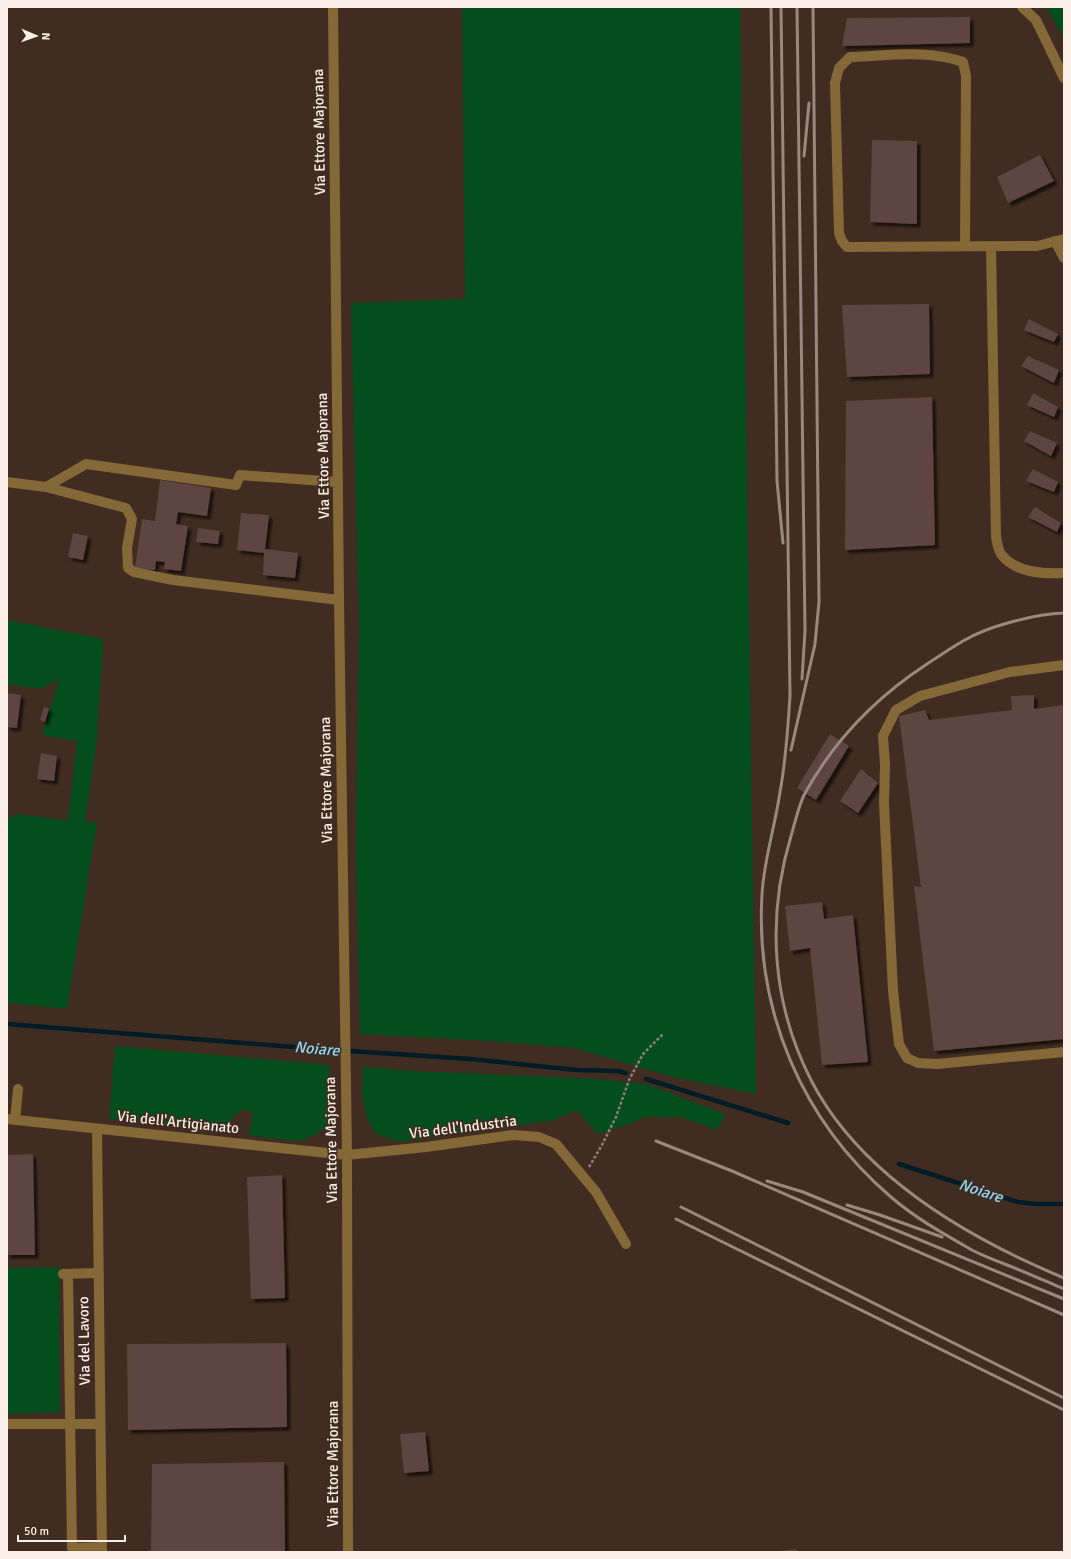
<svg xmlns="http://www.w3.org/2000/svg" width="1071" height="1559" font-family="Signika,sans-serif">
  <defs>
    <filter id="shadow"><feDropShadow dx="3.5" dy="3.5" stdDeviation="1" flood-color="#0009"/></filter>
  </defs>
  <rect width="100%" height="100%" fill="#402c21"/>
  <!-- green -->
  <path fill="#044e1d" d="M 462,7 L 740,7 L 756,1094 L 673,1077 L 574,1048 L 490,1041 L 360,1034 L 356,847 L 359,621 L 351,303 L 465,299 Z
    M 1046,7 L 1064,7 L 1064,38 Z
    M 7,620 L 103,639 L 97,739 L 85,821 L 97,823 L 67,1009 L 7,1003 L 7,820 L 16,814 L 68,820 L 77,741 L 42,735 L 59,679 L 40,689 L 7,684 Z
    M 115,1046 L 329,1065 L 329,1120 L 323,1130 L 306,1139 L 296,1141 L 251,1136 L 248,1129 L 252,1125 L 252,1112 L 244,1109 L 234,1115 L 226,1131 L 109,1119 Z
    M 363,1067 L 412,1071 L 585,1078 L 646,1084 L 725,1114 L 717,1130 L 681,1117 L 643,1117 L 635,1122 L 598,1134 L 576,1110 L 555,1120 L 399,1142 L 376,1134 L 366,1116 L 362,1094 Z
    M 59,1267 L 60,1412 L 7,1414 L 7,1268 Z"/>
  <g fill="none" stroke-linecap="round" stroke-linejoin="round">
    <!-- stream -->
    <path stroke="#001c27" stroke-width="4.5" d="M 7,1024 L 306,1048 L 470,1059 L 577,1070 L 618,1071 L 626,1073
      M 646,1079 L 788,1123
      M 899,1164 L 1018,1202 L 1037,1204 L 1064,1204"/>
  </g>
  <!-- building -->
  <path fill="#5e4442" filter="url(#shadow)" d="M 970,17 L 970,43 L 842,46 L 847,18 Z
    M 872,140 L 917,141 L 917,224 L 870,222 Z
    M 1040,155 L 1054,181 L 1008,203 L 997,177 Z
    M 929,304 L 930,374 L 847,377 L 842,305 Z
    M 1029,319 L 1058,334 L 1054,342 L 1024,330 Z
    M 1028,356 L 1059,370 L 1054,383 L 1021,366 Z
    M 1033,393 L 1058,407 L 1054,417 L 1027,405 Z
    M 932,397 L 935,545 L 845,550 L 846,401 Z
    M 1030,431 L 1057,443 L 1051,456 L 1024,441 Z
    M 1033,469 L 1058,482 L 1054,492 L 1026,481 Z
    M 160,480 L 211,488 L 207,516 L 178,512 L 176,524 L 188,526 L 181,571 L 164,569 L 165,562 L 156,561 L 155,570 L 135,568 L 142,519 L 155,521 Z
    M 1035,507 L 1061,523 L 1057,532 L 1028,517 Z
    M 241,513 L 269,515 L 265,549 L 298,553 L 295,578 L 263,575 L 264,553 L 237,550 Z
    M 198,528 L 220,531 L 218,544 L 196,542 Z
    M 73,533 L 88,536 L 83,560 L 68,557 Z
    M 7,693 L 21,695 L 17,728 L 7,727 Z
    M 1034,695 L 1034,709 L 1064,705 L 1064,1039 L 934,1051 L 914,886 L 921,887 L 899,716 L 925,710 L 929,720 L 1012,710 L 1011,696 Z
    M 44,707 L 49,708 L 45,722 L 40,720 Z
    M 830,734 L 849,746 L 816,800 L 797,788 Z
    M 41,753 L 57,756 L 54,781 L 37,779 Z
    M 861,769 L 878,783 L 858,813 L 840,801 Z
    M 822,902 L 824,919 L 853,915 L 868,1062 L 822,1065 L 810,948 L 790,951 L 785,906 Z
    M 33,1154 L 35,1255 L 7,1255 L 7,1155 Z
    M 282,1175 L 285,1298 L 251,1299 L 247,1177 Z
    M 286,1343 L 287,1427 L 128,1430 L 127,1344 Z
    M 425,1432 L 429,1471 L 404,1473 L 400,1434 Z
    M 284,1462 L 285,1552 L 151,1552 L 152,1464 Z
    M 796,1549 L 797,1552 L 780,1552 L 780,1551 Z"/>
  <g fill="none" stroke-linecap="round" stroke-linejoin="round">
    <!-- path -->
    <path stroke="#907f75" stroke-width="2.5" stroke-dasharray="3 2" stroke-linecap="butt" d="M 589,1167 L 602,1145 L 616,1117 L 629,1080 L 643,1054 L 663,1034"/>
    <!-- minor -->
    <path stroke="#846837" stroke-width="10" d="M 333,7 L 339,600 L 347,1155 L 348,1552
      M 1022,7 L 1036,20 L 1064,78
      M 1055,241 L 1064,258
      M 965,246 L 966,76 L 963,62 C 928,49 887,56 850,57 L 839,68 L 835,83 L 839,233 L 842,241 L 847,247 L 1037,246 L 1064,239
      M 991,247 L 996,537 C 997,542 998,550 1001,554 C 1015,573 1043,574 1064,573
      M 7,482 L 46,487 L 126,508 L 132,519 L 127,548 L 128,568 L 134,572 L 173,580 L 339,600
      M 46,487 L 86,464 L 236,485 L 240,475 L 338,482
      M 1064,665 L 1010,672 L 920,696 L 896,710 L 883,736 L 885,765 L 884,803 L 893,991 L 899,1044 L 907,1058 L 918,1063 L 937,1064 L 1064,1052
      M 7,1119 L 347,1155 L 426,1147 L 513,1135 L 539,1137 L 556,1144 L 596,1192 L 626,1244
      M 15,1120 L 18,1089
      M 97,1129 L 102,1552
      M 63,1274 L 98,1273
      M 68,1274 L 72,1548 L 102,1547
      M 7,1424 L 100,1424"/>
    <!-- rail -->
    <path stroke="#99887f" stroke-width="3" d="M 781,7 L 790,696 C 788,728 786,760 780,792 C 775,827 764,859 762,894 C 755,1011 802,1121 891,1197 C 915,1218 944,1234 972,1250 C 981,1255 992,1259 1002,1263 C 1023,1271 1043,1280 1064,1289
      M 797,7 L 805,631 L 802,679
      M 771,8 L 777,481 L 783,543
      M 804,156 L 809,103
      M 1064,613 C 1035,614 988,626 963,641 C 951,648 939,656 927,664 C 875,698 834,740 804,795 C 798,808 795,823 791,836 C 766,919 772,1005 812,1082 C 862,1177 968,1238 1064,1278
      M 791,750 L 815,644 L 819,602 L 813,7
      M 656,1141 L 732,1171 L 1064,1315
      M 767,1181 L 803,1192 L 1064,1299
      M 847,1205 L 880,1215 L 942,1237
      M 681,1207 L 1064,1398
      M 676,1219 L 1064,1410"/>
  </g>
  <g text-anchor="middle" stroke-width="3" stroke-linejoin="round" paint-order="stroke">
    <!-- street labels -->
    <g font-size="15" fill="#fbeee6" stroke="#402c21">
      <text transform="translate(319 132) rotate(-91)" y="5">Via Ettore Majorana</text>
      <text transform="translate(323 456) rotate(-91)" y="5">Via Ettore Majorana</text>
      <text transform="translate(326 780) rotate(-91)" y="5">Via Ettore Majorana</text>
      <text transform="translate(178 1122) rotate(6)" y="5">Via dell'Artigianato</text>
      <text transform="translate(463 1127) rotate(-7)" y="5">Via dell'Industria</text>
      <text transform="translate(331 1140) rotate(-91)" y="5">Via Ettore Majorana</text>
      <text transform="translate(84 1341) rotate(-91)" y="5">Via del Lavoro</text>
      <text transform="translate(333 1464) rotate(-90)" y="5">Via Ettore Majorana</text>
    </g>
    <!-- water labels -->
    <g font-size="16" font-style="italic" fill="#8dd7f4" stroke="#402c21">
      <text transform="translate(317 1048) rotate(5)" y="6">Noiare</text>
      <text transform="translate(981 1190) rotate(18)" y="6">Noiare</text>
    </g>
  </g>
  <!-- border -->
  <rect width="1071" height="1559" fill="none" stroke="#fbeee6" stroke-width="16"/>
  <!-- north arrow -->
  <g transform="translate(36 36) rotate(92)" stroke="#402c21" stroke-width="3" paint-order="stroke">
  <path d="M0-3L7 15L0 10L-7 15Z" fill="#fbeee6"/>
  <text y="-6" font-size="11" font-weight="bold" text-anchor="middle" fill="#fbeee6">N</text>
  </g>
  <!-- scale -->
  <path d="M18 1535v6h107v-6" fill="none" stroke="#fbeee6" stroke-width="2"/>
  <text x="24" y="1535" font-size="12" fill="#fbeee6" stroke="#402c21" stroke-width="3" paint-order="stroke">50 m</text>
</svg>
